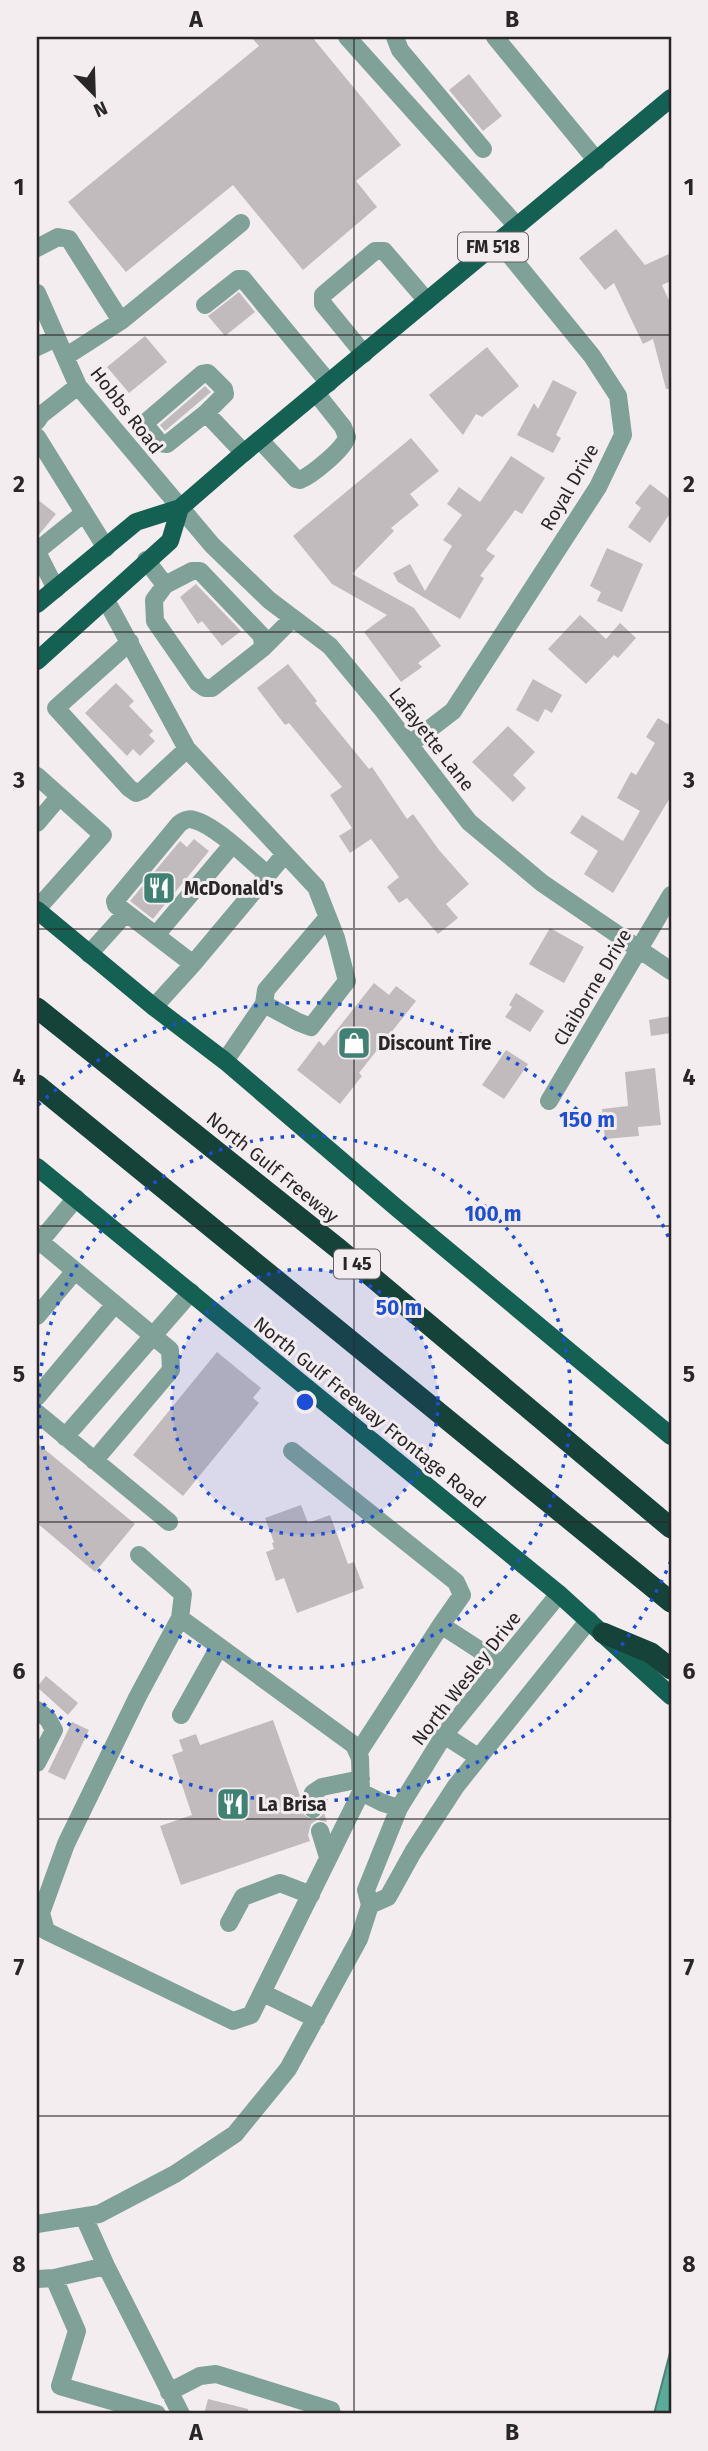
<svg xmlns="http://www.w3.org/2000/svg" width="708" height="2451" font-family="'Fira Sans',sans-serif">
  <rect width="100%" height="100%" fill="#f4edf0"/>
  <!-- water -->
  <path fill="#58ac99" stroke="#4a8477" stroke-width="2" d="M 671,2349 L 671,2414 L 654,2414 Z"/>
  <!-- building -->
  <path fill="#c2bbbe" d="M 251,37 L 312,37 L 401,145 L 356,181 L 377,207 L 303,270 L 233,185 L 126,272 L 68,202 L 259,46 Z
    M 469,74 L 502,116 L 483,131 L 449,90 Z
    M 616,229 L 645,265 L 671,253 L 671,281 L 662,285 L 671,305 L 671,389 L 666,389 L 653,339 L 643,344 L 614,283 L 605,290 L 579,258 Z
    M 239,292 L 255,312 L 225,336 L 208,316 Z
    M 145,336 L 167,362 L 129,393 L 107,367 Z
    M 487,347 L 519,386 L 482,417 L 476,414 L 463,435 L 429,395 Z
    M 553,380 L 577,392 L 556,435 L 561,438 L 553,453 L 517,435 L 534,403 L 538,409 Z
    M 205,386 L 211,392 L 165,431 L 160,425 Z
    M 411,438 L 439,471 L 410,494 L 419,505 L 391,528 L 394,531 L 352,574 L 414,608 L 441,646 L 418,663 L 422,667 L 401,682 L 364,632 L 387,615 L 332,584 L 293,536 Z
    M 511,456 L 545,478 L 522,514 L 515,510 L 486,550 L 495,556 L 480,576 L 484,578 L 460,619 L 398,582 L 393,573 L 410,564 L 425,591 L 452,546 L 443,540 L 462,515 L 447,504 L 459,487 L 480,502 Z
    M 650,484 L 671,500 L 671,512 L 650,543 L 628,527 L 641,508 L 635,503 Z
    M 37,499 L 56,514 L 37,537 Z
    M 607,548 L 643,564 L 622,612 L 597,601 L 601,592 L 590,586 Z
    M 196,584 L 241,631 L 222,646 L 202,621 L 198,624 L 180,597 Z
    M 580,615 L 606,639 L 620,623 L 636,638 L 618,658 L 614,655 L 586,684 L 548,649 Z
    M 288,664 L 317,701 L 315,703 L 369,769 L 372,767 L 407,819 L 413,814 L 439,850 L 469,884 L 446,904 L 458,918 L 438,934 L 407,898 L 399,903 L 387,887 L 399,877 L 371,839 L 350,853 L 339,836 L 352,828 L 330,795 L 342,787 L 289,723 L 285,725 L 257,688 Z
    M 533,679 L 562,695 L 552,713 L 545,709 L 538,722 L 516,710 Z
    M 116,683 L 134,701 L 129,706 L 153,731 L 149,735 L 155,741 L 140,756 L 133,749 L 127,756 L 85,713 Z
    M 658,718 L 671,726 L 671,796 L 613,893 L 584,874 L 598,851 L 570,833 L 582,815 L 623,841 L 640,811 L 617,798 L 631,772 L 636,775 L 655,743 L 646,737 Z
    M 508,726 L 535,752 L 513,775 L 526,788 L 513,802 L 472,762 Z
    M 194,839 L 209,851 L 153,919 L 130,901 L 180,841 L 187,847 Z
    M 550,928 L 584,947 L 564,983 L 529,964 Z
    M 374,983 L 389,995 L 396,986 L 416,1001 L 359,1073 L 362,1076 L 340,1104 L 297,1070 L 319,1041 L 324,1046 Z
    M 516,993 L 544,1011 L 530,1032 L 505,1017 L 512,1007 L 509,1005 Z
    M 671,1016 L 671,1033 L 651,1036 L 649,1020 Z
    M 506,1050 L 528,1064 L 504,1099 L 482,1085 Z
    M 655,1068 L 661,1125 L 638,1127 L 639,1136 L 605,1139 L 602,1109 L 628,1106 L 625,1072 Z
    M 217,1352 L 261,1388 L 253,1398 L 259,1403 L 183,1496 L 133,1455 Z
    M 37,1443 L 135,1524 L 95,1572 L 37,1523 Z
    M 301,1505 L 308,1523 L 330,1515 L 348,1564 L 354,1562 L 364,1588 L 297,1613 L 284,1578 L 276,1581 L 266,1552 L 274,1549 L 272,1543 L 274,1542 L 265,1518 Z
    M 46,1676 L 78,1703 L 68,1715 L 37,1687 Z
    M 273,1720 L 300,1796 L 299,1804 L 302,1813 L 312,1820 L 318,1819 L 324,1813 L 327,1822 L 317,1820 L 311,1824 L 308,1835 L 310,1841 L 181,1885 L 160,1826 L 192,1815 L 172,1755 L 183,1751 L 179,1740 L 196,1734 L 200,1745 Z
    M 72,1722 L 89,1730 L 65,1780 L 48,1772 Z
    M 208,2399 L 248,2409 L 248,2414 L 204,2414 Z"/>
  <g fill="none" stroke-linecap="round" stroke-linejoin="round">
    <!-- minor -->
    <path stroke="#7fa198" stroke-width="18" d="M 347,37 L 517,226
      M 395,37 L 400,50 L 483,149
      M 495,37 L 597,161
      M 37,248 L 58,237 L 69,239 L 121,321 L 241,223
      M 37,293 L 78,386 L 212,545 L 269,600 L 330,646 L 382,709 L 469,822 L 542,883 L 671,971
      M 205,305 L 238,279 L 243,279 L 329,383
      M 37,347 L 56,338
      M 364,354 L 323,304 L 323,295 L 375,251 L 384,251 L 427,301
      M 65,357 L 121,321
      M 206,413 L 225,394 L 224,389 L 208,373 L 202,374 L 146,422 L 146,426 L 160,443 L 167,444 L 206,413 L 244,453
      M 37,421 L 41,415 L 78,386
      M 37,437 L 106,548
      M 260,440 L 296,479 L 300,480 C 312,475 344,449 347,437 L 343,427 L 316,393
      M 37,551 L 84,513
      M 37,552 L 56,589
      M 146,560 L 165,585 L 154,600 L 155,621 L 198,683 L 205,688 L 212,688 L 263,648 L 262,636 L 200,571 L 192,571 L 165,585
      M 106,600 L 187,749 L 316,887 L 336,938 L 347,981 L 311,1027 L 298,1022 L 264,1004 L 225,1061
      M 130,642 L 56,708 L 129,788 L 136,793 L 143,790 L 187,749
      M 263,648 L 293,618
      M 410,744 L 453,711 L 598,487 L 623,435 L 618,396 L 592,356 L 499,242
      M 37,776 L 103,835 L 37,909
      M 37,823 L 59,797
      M 156,935 L 232,845
      M 89,954 L 126,913
      M 193,964 L 116,905 L 115,901 L 179,824 C 184,820 188,818 194,820 C 215,825 250,860 268,875
      M 264,1004 L 266,990 L 328,917
      M 154,1007 L 193,964 L 285,854
      M 549,1101 L 671,895
      M 37,1239 L 170,1350 L 171,1370 L 94,1461
      M 37,1245 L 76,1198
      M 37,1316 L 75,1271
      M 37,1397 L 115,1304
      M 37,1413 L 169,1522
      M 65,1437 L 191,1292
      M 292,1451 L 456,1582 L 462,1595 L 441,1625 L 501,1664
      M 139,1555 L 183,1594 L 180,1618 L 138,1696 L 66,1844 L 41,1913 L 46,1931 L 233,2021 L 251,2015 L 361,1792 L 383,1803 L 399,1808
      M 180,1618 L 354,1745 L 360,1758 L 361,1792
      M 37,1710 L 48,1719 L 54,1730 L 37,1763
      M 181,1715 L 219,1647
      M 444,1735 L 478,1757
      M 358,1753 L 441,1625
      M 313,1809 L 310,1801 L 313,1793 L 322,1787 L 361,1779
      M 320,1831 L 328,1857
      M 370,1905 L 388,1897 L 413,1852 L 456,1786 L 589,1620
      M 229,1923 L 243,1897 L 280,1883 L 311,1895
      M 263,1993 L 316,2019
      M 84,2217 L 106,2266 L 181,2414
      M 37,2224 L 99,2214 L 175,2174 L 235,2134 L 288,2069 L 359,1939 L 370,1905 L 366,1890 L 399,1808 L 444,1735 L 559,1594
      M 54,2278 L 106,2266
      M 37,2279 L 54,2278 L 77,2331 L 60,2386 L 157,2414
      M 169,2392 L 200,2376 L 216,2374 L 331,2410 L 332,2414"/>
    <!-- major -->
    <path stroke="#146052" stroke-width="18" d="M 37,604 L 136,522 L 180,508 L 240,456 L 671,98
      M 37,661 L 170,541 L 180,508
      M 37,910 L 154,1007 L 225,1061 L 398,1209 L 671,1436
      M 37,1167 L 559,1594 L 671,1696"/>
    <!-- highway -->
    <path stroke="#15433a" stroke-width="21" d="M 37,1008 L 340,1250 L 671,1528
      M 37,1085 L 671,1602
      M 603,1633 L 651,1653 L 671,1669"/>
  </g>
  <!-- grid -->
  <path fill="none" stroke="#292627" stroke-width="2" stroke-opacity="0.55" d="M 354,37 L 354,2414M 37,335 L 671,335M 37,632 L 671,632M 37,929 L 671,929M 37,1226 L 671,1226M 37,1522 L 671,1522M 37,1819 L 671,1819M 37,2116 L 671,2116"/>
  <!-- distance rings -->
  <circle cx="305" cy="1402" r="133" fill="#1d4ed8" fill-opacity=".12"/>
  <g fill="none" stroke="#1d4ed8" stroke-width="3.5" stroke-dasharray="3.5 7">
    <circle cx="305" cy="1402" r="133"/>
    <circle cx="305" cy="1402" r="266"/>
    <path d="M671 1561A399 399 0 0 1 38 1699M38 1105A399 399 0 0 1 671 1243"/>
  </g>
  <!-- icons -->
  <defs>
    <symbol id="restaurant-square" viewBox="-11 -11 22 22"><rect x="-9" y="-9" width="18" height="18" rx="4" fill="#3f8172" stroke="#f4edf0"/><path d="M-5-6h1v4h1v-4h1v4h1v-4h1v5L-1.5 .5V6h-2V.5L-5-1ZM5-6V6H3V1.5H1.5Q1.5-4 5-6Z" fill="#fff"/></symbol>
    <symbol id="shop-square" viewBox="-11 -11 22 22"><rect x="-9" y="-9" width="18" height="18" rx="4" fill="#3f8172" stroke="#f4edf0"/><path d="M-5-2.5h2.3a2.7 3.5 0 0 1 5.4 0H5L5.5 6h-11ZM-1.5-2.5h3a1.5 2.3 0 0 0-3 0Z" fill="#fff"/></symbol>
  </defs>
  <g fill-rule="evenodd">
    <use href="#restaurant-square" x="140" y="869" width="38" height="38"/>
    <use href="#shop-square" x="335" y="1024" width="38" height="38"/>
    <use href="#restaurant-square" x="214" y="1785" width="38" height="38"/>
  </g>
  <g text-anchor="middle" stroke-width="6" stroke-linejoin="round" paint-order="stroke">
    <!-- shield labels -->
    <g fill="#f4edf0" stroke="#666263" stroke-width="2">
      <rect x="458" y="232.5" width="70" height="29" rx="5"/>
      <rect x="334" y="1249.5" width="46" height="29" rx="5"/>
    </g>
    <g font-size="18" font-weight="bold" fill="#292627">
      <text x="493" y="253">FM 518</text>
      <text x="357" y="1270">I 45</text>
    </g>
    <!-- street labels -->
    <g font-size="19" fill="#292627" stroke="#f4edf0">
      <text transform="translate(127 410) rotate(52)" y="7">Hobbs Road</text>
      <text transform="translate(569 487) rotate(-60)" y="7">Royal Drive</text>
      <text transform="translate(432 739) rotate(52)" y="7">Lafayette Lane</text>
      <text transform="translate(592 987) rotate(-59)" y="7">Claiborne Drive</text>
      <text transform="translate(273 1167) rotate(39)" y="7">North Gulf Freeway</text>
      <text transform="translate(370 1412) rotate(39)" y="7">North Gulf Freeway Frontage Road</text>
      <text transform="translate(466 1678) rotate(-52)" y="7">North Wesley Drive</text>
    </g>
    <!-- poi labels -->
    <g font-size="19" font-weight="bold" fill="#292627" stroke="#f4edf0" text-anchor="start">
      <text x="184" y="895">McDonald's</text>
      <text x="378" y="1050">Discount Tire</text>
      <text x="258" y="1811">La Brisa</text>
    </g>
  </g>
  <circle cx="305" cy="1402" r="10" fill="#1d4ed8" stroke="#f4edf0" stroke-width="3.5"/>
  <g font-size="21" text-anchor="middle" font-weight="bold" fill="#1d4ed8" stroke="#f4edf0" stroke-width="6" stroke-linejoin="round" paint-order="stroke">
    <text x="587" y="1127">150 m</text>
    <text x="493" y="1221">100 m</text>
    <text x="399" y="1315">50 m</text>
  </g>
  <!-- border -->
  <rect width="708" height="2451" fill="none" stroke="#f4edf0" stroke-width="77"/>
  <!-- north arrow -->
  <g transform="translate(94 94) rotate(157)" stroke="#f4edf0" stroke-width="5" paint-order="stroke">
  <path d="M0-5L12 26L0 18L-12 26Z" fill="#292627"/>
  <text y="-10" font-size="19" font-weight="bold" text-anchor="middle" fill="#292627">N</text>
  </g>
  <rect x="38" y="38" width="632" height="2374" fill="none" stroke="#292627" stroke-width="2.5"/>
  <g font-size="23" text-anchor="middle" font-weight="bold" fill="#292627">
    <text x="196" y="27">A</text>
    <text x="512" y="27">B</text>
    <text x="19" y="195">1</text>
    <text x="689" y="195">1</text>
    <text x="19" y="492">2</text>
    <text x="689" y="492">2</text>
    <text x="19" y="788">3</text>
    <text x="689" y="788">3</text>
    <text x="19" y="1085">4</text>
    <text x="689" y="1085">4</text>
    <text x="19" y="1382">5</text>
    <text x="689" y="1382">5</text>
    <text x="19" y="1679">6</text>
    <text x="689" y="1679">6</text>
    <text x="19" y="1975">7</text>
    <text x="689" y="1975">7</text>
    <text x="19" y="2272">8</text>
    <text x="689" y="2272">8</text>
    <text x="196" y="2440">A</text>
    <text x="512" y="2440">B</text>
  </g>
</svg>
